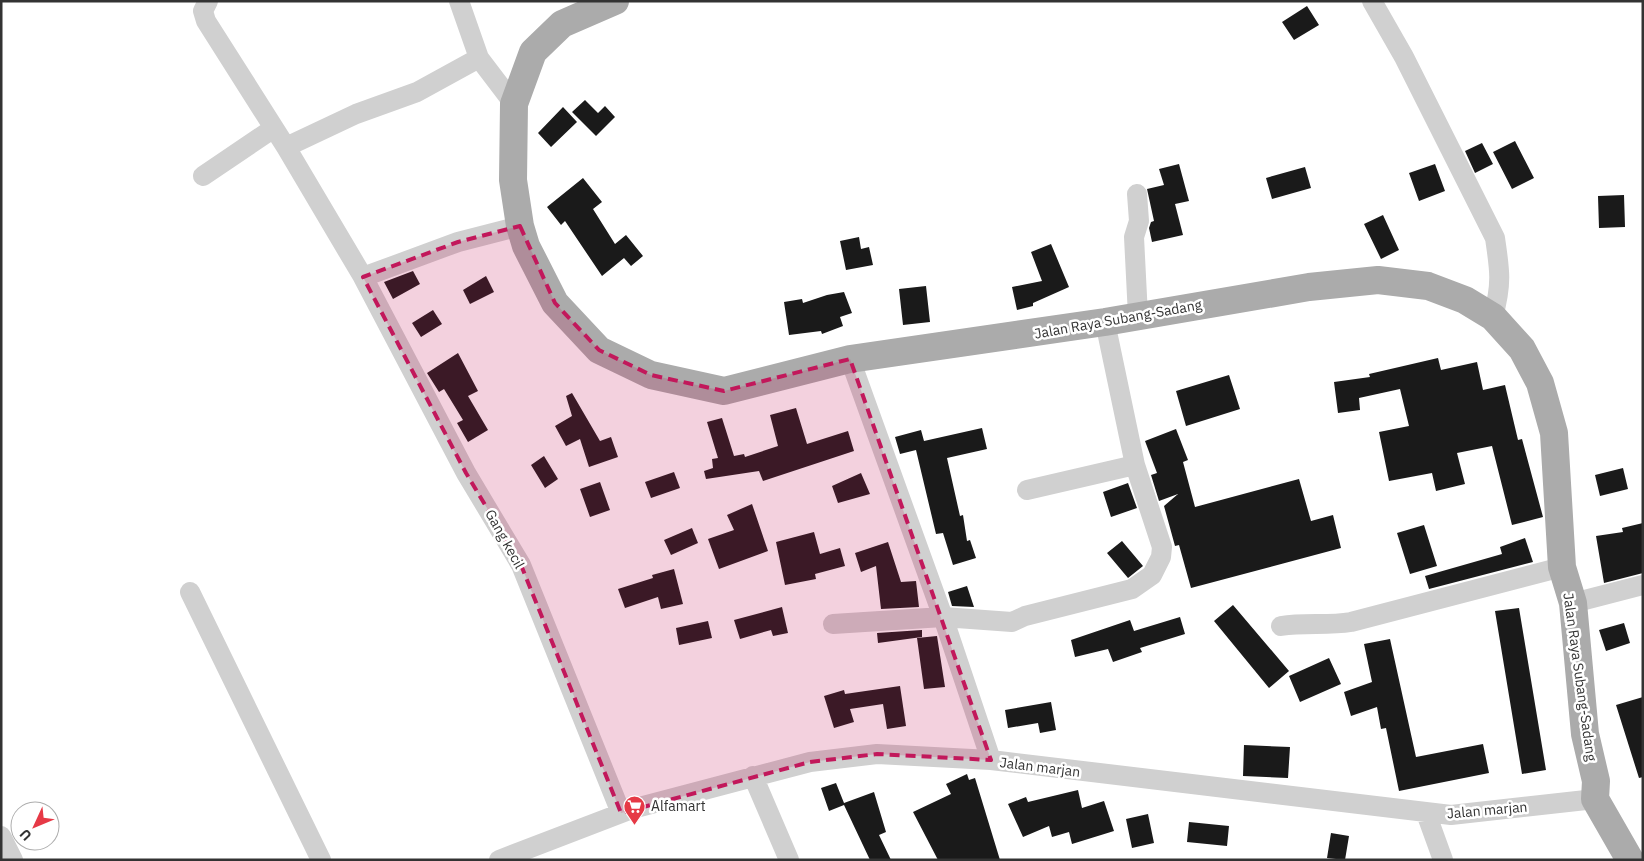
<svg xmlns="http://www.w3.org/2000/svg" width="1644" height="861" font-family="'IBM Plex Sans',sans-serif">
  <rect width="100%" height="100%" fill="#fff"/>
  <!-- building -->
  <path fill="#1a1a1a" d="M 1307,6 L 1319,25 L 1294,40 L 1282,22 Z
    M 585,100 L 598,113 L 605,106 L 615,117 L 596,136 L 572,112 Z
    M 563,107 L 577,122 L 551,147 L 538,133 Z
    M 1515,141 L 1534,178 L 1512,189 L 1493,152 Z
    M 1482,143 L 1493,164 L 1475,173 L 1465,151 Z
    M 1179,164 L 1189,201 L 1175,204 L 1183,235 L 1152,242 L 1149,228 L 1151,222 L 1154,221 L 1147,189 L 1164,185 L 1159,169 Z
    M 1435,164 L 1445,191 L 1419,201 L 1409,173 Z
    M 1305,167 L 1311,188 L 1272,199 L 1266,178 Z
    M 583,178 L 602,202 L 593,209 L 615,244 L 626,235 L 643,256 L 631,266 L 624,258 L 602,276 L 565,221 L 561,225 L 547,207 Z
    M 1624,195 L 1625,227 L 1599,228 L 1598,196 Z
    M 1383,215 L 1399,250 L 1381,259 L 1364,224 Z
    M 859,237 L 861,249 L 869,247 L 873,265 L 846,270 L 840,241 Z
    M 1051,244 L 1069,287 L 1033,303 L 1033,306 L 1017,310 L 1012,287 L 1042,281 L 1031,252 Z
    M 413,271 L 420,284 L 393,299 L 384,282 Z
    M 486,276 L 494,292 L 470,304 L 463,290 Z
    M 926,286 L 930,322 L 903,325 L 899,289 Z
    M 844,292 L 852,313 L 840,317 L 843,326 L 822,334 L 821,331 L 789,335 L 784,302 L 802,299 L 803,303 L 827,295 Z
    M 433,310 L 442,324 L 421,337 L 412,323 Z
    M 458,353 L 478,391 L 468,396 L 488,430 L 468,442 L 457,423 L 463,420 L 444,389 L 439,392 L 427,373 Z
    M 1438,358 L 1441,370 L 1477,362 L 1483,390 L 1505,385 L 1518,440 L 1522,439 L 1543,517 L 1512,525 L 1492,446 L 1457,453 L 1465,484 L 1436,491 L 1432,473 L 1389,481 L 1379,432 L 1409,426 L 1400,389 L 1359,398 L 1360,410 L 1338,413 L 1334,382 L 1370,377 L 1369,374 Z
    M 1229,375 L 1240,409 L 1186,426 L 1176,391 Z
    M 572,393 L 600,441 L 611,437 L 618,457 L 589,467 L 580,439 L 566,446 L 555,426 L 572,416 L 566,396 Z
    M 796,408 L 807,444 L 848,431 L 854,451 L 763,481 L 759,471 L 706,479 L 704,471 L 713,468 L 712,459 L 718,458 L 707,422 L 722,418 L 734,456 L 744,454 L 745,457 L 778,446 L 770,415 Z
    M 982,428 L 987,449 L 947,458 L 960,516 L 963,515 L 967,541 L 970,540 L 976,558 L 953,565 L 943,533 L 936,534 L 916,450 L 900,454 L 895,437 L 921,430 L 924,441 Z
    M 1176,429 L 1188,460 L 1183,462 L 1195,507 L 1299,479 L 1311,521 L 1333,515 L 1341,548 L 1191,588 L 1179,545 L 1175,546 L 1164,506 L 1178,494 L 1159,501 L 1151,475 L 1157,473 L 1145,441 Z
    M 544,456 L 558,479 L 545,488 L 531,465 Z
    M 1623,468 L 1628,489 L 1600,496 L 1595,475 Z
    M 674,472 L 680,488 L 651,498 L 645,482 Z
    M 861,473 L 870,494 L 838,503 L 832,486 Z
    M 600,482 L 610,510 L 590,517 L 580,489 Z
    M 1128,483 L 1137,508 L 1111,517 L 1103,492 Z
    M 752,504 L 768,551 L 719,569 L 708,539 L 734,530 L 727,515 Z
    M 1643,523 L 1643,573 L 1604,583 L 1596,536 L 1623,532 L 1622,528 Z
    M 1424,525 L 1437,566 L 1410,574 L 1397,533 Z
    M 692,528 L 698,543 L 671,555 L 664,540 Z
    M 814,532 L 820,554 L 840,548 L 845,566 L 815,574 L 816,579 L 785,585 L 776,542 Z
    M 1525,538 L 1533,562 L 1429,589 L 1425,576 L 1502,554 L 1500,547 Z
    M 1122,541 L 1143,566 L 1128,578 L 1107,553 Z
    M 888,542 L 901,582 L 916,581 L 919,607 L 881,609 L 876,566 L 861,572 L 855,553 Z
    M 674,569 L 683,604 L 661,609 L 658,597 L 625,608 L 618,589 L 653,578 L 652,575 Z
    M 967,586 L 974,607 L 952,606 L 948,592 Z
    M 1233,605 L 1289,671 L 1269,688 L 1214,621 Z
    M 782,607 L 788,633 L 773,636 L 771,630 L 740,639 L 734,620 Z
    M 1519,608 L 1546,770 L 1522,774 L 1495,611 Z
    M 1180,617 L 1185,634 L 1140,648 L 1142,652 L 1113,662 L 1108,649 L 1075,657 L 1071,640 L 1130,620 L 1134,631 Z
    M 708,621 L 712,638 L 679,645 L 676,628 Z
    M 1624,623 L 1630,643 L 1606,651 L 1599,630 Z
    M 922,630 L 922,637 L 878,643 L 877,633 Z
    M 937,636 L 945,687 L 924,689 L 917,638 Z
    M 1390,639 L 1416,757 L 1483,744 L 1489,773 L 1399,791 L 1386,728 L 1381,729 L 1377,707 L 1351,716 L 1344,692 L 1372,682 L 1364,644 Z
    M 1329,658 L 1341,684 L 1300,702 L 1289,676 Z
    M 900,686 L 906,726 L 887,729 L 883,704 L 850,709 L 854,722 L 834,728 L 824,696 L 844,690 L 845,694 Z
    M 1643,697 L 1643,777 L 1639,778 L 1616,705 Z
    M 1051,702 L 1056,730 L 1040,733 L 1038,723 L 1008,728 L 1005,710 Z
    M 1244,745 L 1290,747 L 1288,778 L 1243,776 Z
    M 967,774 L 969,780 L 975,778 L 1000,860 L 938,860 L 913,812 L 951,794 L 946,784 Z
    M 836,783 L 844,803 L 874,792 L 886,832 L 879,835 L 891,860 L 870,860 L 844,805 L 829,811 L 821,788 Z
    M 1078,790 L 1082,808 L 1104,801 L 1114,831 L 1072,844 L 1069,832 L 1052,837 L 1049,826 L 1023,837 L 1008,804 L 1026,797 L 1028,802 Z
    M 1148,814 L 1154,843 L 1132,848 L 1126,819 Z
    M 1189,822 L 1229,826 L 1227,846 L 1187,842 Z
    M 1331,833 L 1349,836 L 1345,860 L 1327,858 Z"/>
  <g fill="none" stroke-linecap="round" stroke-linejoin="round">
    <!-- street -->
    <path stroke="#d0d0d0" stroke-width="20" d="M 208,1 L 203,11 L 206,21 L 286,147
      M 459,1 L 479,58 L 514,104
      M 1372,1 L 1404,57 L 1495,238 C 1500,271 1502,284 1493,317
      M 479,58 L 417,92 L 356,114 L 286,147 L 363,277 L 458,242 L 520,226
      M 203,176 L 274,128
      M 1137,194 L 1139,221 L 1134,237 L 1138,316
      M 363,277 L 466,473 L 521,565 L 621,813
      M 850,359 L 943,617 L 991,760
      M 1027,490 L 1135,465
      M 190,592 L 321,860
      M 1573,603 L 1643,585
      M 833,624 L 943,617 L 1012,622 L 1025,616 L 1132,589 L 1152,575 L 1161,557 L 1162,547 L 1135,465 L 1105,322
      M 1281,626 C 1305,622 1327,626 1351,622 L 1562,567
      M 753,776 L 789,860
      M 1426,813 L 1443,860
      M 1,836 L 13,860
      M 499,860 L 632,809 L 810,762 L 877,754 L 991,760 L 1451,815 L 1595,799"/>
    <!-- primary -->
    <path stroke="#ababab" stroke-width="28" d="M 615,1 L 562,24 L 533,52 L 514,104 L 513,180 L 520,226 L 526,246 L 555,303 L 599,350 L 651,375 L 724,391 L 850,359 L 1105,322 L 1309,287 L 1378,280 L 1428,286 L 1465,300 L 1493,317 L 1522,349 L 1540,383 L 1554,433 L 1562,567 L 1573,603 L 1585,734 L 1596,781 L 1595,799 L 1630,860"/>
  </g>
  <!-- marked area -->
  <path fill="#c2185b" fill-opacity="0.2" stroke="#c2185b" stroke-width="4" stroke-dasharray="10 6" stroke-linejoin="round" d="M 520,226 L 555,303 L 599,350 L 651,375 L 724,391 L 850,359 L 991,760 L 877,754 L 810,762 L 621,813 L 521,565 L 466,473 L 363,277 L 458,242 Z"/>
  <!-- icons -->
  <defs>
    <symbol id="supermarket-pin" viewBox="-11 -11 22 30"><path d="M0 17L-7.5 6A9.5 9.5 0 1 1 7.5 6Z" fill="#e63946" stroke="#fff"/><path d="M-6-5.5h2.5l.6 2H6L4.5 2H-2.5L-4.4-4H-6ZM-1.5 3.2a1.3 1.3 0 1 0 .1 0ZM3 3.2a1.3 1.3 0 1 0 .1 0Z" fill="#fff"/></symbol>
  </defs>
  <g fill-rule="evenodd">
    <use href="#supermarket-pin" x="622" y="794" width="25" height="34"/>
  </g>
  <g text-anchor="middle" stroke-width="5" stroke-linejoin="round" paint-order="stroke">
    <!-- street labels -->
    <g font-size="14" fill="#333" stroke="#fff">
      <text transform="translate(1118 319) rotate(-10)" y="5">Jalan Raya Subang-Sadang</text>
      <text transform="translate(505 539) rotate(61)" y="5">Gang kecil</text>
      <text transform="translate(1580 677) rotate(82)" y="5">Jalan Raya Subang-Sadang</text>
      <text transform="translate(1040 767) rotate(7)" y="5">Jalan marjan</text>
      <text transform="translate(1487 810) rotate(-5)" y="5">Jalan marjan</text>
    </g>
    <!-- poi labels -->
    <g font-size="14" fill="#333" stroke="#fff" text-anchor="start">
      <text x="651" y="811">Alfamart</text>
    </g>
  </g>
  <!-- border -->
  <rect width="1644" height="861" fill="none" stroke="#333333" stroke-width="5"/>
  <!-- north arrow -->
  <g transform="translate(35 826) rotate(226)"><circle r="24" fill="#ffffff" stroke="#adadad"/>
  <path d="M0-4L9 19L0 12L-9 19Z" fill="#e63946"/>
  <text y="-8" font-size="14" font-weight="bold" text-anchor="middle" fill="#333333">U</text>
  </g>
</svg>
